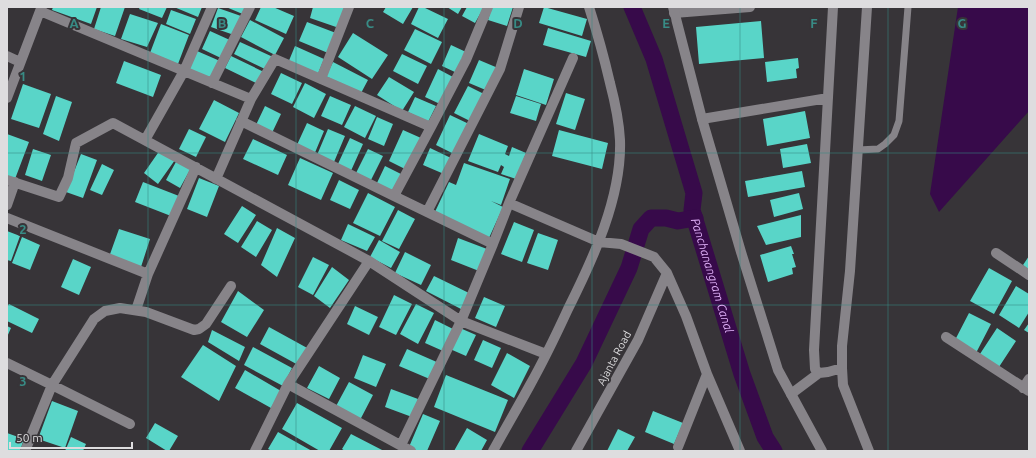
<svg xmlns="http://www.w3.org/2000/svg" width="1036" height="458" font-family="Ubuntu,sans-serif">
  <rect width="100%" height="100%" fill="#373438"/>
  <!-- water -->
  <path fill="#370a4a" d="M 958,7 L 1029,7 L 1029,111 L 939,212 L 930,194 Z"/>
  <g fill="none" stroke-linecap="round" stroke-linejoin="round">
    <!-- canal -->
    <g stroke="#370a4a" stroke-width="17">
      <path id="s1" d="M 632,7 L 654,59 L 694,193 L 692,210 L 742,374 L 765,437 L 774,451"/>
      <path d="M 530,451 L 584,363 L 629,268 L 641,229 L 651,218 L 666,218 L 678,221 L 695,218"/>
    </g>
  </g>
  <!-- building -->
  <path fill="#59d5c8" d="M 53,7 L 97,7 L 91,24 L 52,10 Z
    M 101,7 L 125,7 L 115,36 L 94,29 Z
    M 140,7 L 167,7 L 162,18 L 139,9 Z
    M 174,7 L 202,7 L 198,17 Z
    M 226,7 L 248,7 L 245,15 Z
    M 261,7 L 273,7 L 294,16 L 286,34 L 255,20 Z
    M 313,7 L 343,7 L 346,8 L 339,28 L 310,18 Z
    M 386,7 L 413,7 L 403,24 L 383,12 Z
    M 419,7 L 423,7 L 448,19 L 438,38 L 411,24 Z
    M 447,7 L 462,7 L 458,14 Z
    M 467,7 L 484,7 L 475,23 L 462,16 Z
    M 492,7 L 513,7 L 507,26 L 488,20 Z
    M 544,7 L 587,19 L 582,36 L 539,23 Z
    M 218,8 L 241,16 L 234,35 L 211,27 Z
    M 171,10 L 196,19 L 190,34 L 166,24 Z
    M 130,14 L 158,23 L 147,47 L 121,39 Z
    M 250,20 L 284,38 L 275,55 L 241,37 Z
    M 761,21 L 764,58 L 699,64 L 696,27 Z
    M 307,22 L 336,33 L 328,53 L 299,41 Z
    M 161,24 L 189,35 L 178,64 L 150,53 Z
    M 548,28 L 591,41 L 586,57 L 543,45 Z
    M 415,29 L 442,42 L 431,64 L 404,50 Z
    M 210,31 L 232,41 L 223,59 L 202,49 Z
    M 353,33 L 388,55 L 372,79 L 338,57 Z
    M 240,42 L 273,57 L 267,70 L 234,54 Z
    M 451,45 L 466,52 L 457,73 L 442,66 Z
    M 295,46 L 324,59 L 317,76 L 288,63 Z
    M 197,51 L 220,61 L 212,79 L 189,69 Z
    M 402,54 L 427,66 L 418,84 L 393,71 Z
    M 231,56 L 264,72 L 258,84 L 225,68 Z
    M 798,58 L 799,68 L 796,69 L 797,78 L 767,82 L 765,62 Z
    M 479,60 L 498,68 L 488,91 L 469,83 Z
    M 124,61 L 161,75 L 153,97 L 116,83 Z
    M 333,62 L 368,80 L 360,95 L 326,76 Z
    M 438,69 L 453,77 L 440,104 L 425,97 Z
    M 524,69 L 554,79 L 546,105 L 516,95 Z
    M 281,73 L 302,83 L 292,104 L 271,94 Z
    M 389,77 L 414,92 L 402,111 L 377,95 Z
    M 305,83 L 326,94 L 314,118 L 293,107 Z
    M 23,84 L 51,94 L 39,128 L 11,119 Z
    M 468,86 L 484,94 L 470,121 L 454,113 Z
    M 566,93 L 585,99 L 575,130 L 556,124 Z
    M 56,96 L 72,102 L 59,141 L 43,134 Z
    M 330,96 L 351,105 L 342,125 L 321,116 Z
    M 516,96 L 541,104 L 536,121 L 510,113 Z
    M 415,97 L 436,106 L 428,122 L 408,112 Z
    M 214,100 L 239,113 L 225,142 L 199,129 Z
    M 265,106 L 281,114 L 271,135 L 255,127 Z
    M 355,106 L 376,116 L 365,138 L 344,127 Z
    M 805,111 L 810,138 L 767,146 L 763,119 Z
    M 450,115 L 469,124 L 454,154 L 436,145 Z
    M 377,117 L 393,124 L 384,146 L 368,139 Z
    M 307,123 L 324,131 L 314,155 L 296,147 Z
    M 189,129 L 206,137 L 196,157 L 179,149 Z
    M 328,129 L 345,136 L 334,162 L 317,155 Z
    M 403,130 L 421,138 L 407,170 L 389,161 Z
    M 559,130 L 608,143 L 602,169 L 552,156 Z
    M 7,134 L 29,142 L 15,179 L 7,176 Z
    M 479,134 L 508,146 L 505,154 L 509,156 L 512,147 L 526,153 L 516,179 L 501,174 L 504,167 L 501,165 L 498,172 L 468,161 Z
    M 350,138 L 363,144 L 350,173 L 337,166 Z
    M 253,139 L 287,155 L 278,175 L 243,159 Z
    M 807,144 L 811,163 L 783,168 L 780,149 Z
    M 430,148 L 451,158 L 444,174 L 423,165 Z
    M 33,149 L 51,155 L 42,181 L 25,175 Z
    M 368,149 L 383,156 L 370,182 L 355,175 Z
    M 160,150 L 175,160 L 158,184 L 144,173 Z
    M 81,154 L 97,160 L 83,198 L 66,192 Z
    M 300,158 L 333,173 L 321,200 L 288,185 Z
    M 177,160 L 191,168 L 180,188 L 166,180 Z
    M 464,163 L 510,179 L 501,205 L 491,201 L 503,207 L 489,238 L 434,214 L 449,182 L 456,185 Z
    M 102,164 L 114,170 L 102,195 L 90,190 Z
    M 385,166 L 403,175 L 394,194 L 376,185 Z
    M 802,171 L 805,187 L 748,197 L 745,181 Z
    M 199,178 L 219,186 L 207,217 L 187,209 Z
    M 339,180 L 359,190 L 350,209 L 330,200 Z
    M 143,182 L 179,196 L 171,216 L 135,202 Z
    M 368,193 L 395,207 L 380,236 L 353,223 Z
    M 799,193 L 803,209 L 774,217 L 770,200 Z
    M 242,206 L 256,215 L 238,243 L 224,234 Z
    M 398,210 L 415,219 L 399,249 L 382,241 Z
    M 801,215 L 801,237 L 766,245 L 757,226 Z
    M 257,221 L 272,230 L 256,257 L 241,247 Z
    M 514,222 L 534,230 L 522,262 L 501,254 Z
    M 348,224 L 375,237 L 367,251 L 341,240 Z
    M 277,228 L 295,238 L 277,277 L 261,265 Z
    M 119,229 L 150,239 L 141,267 L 109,257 Z
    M 7,231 L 20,236 L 11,261 L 7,260 Z
    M 538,233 L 558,240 L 548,270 L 527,263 Z
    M 22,237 L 40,245 L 30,270 L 12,263 Z
    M 458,238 L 487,249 L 479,271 L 451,260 Z
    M 379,240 L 400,252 L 391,268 L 370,257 Z
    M 791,246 L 794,254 L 792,254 L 796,267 L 792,268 L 793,274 L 768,282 L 760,255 Z
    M 405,252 L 431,265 L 421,285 L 395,273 Z
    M 1029,256 L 1029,270 L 1023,265 Z
    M 313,257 L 329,265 L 313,295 L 298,287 Z
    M 73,259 L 91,267 L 79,295 L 61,287 Z
    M 332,267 L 349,280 L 330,308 L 314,296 Z
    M 989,268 L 1012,281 L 994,314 L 970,301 Z
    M 434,276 L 469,293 L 461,309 L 426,291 Z
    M 1016,286 L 1029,294 L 1029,312 L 1019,328 L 999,315 Z
    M 238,291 L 264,310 L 247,337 L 221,322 Z
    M 394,295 L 412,304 L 396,335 L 379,327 Z
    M 484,297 L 505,306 L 496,327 L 475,318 Z
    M 9,304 L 39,319 L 32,333 L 7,321 L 7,307 Z
    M 416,304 L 434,313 L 418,344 L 400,334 Z
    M 355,306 L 378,317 L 369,335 L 347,324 Z
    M 969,313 L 991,324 L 976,353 L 954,342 Z
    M 435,320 L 453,329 L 443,351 L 425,343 Z
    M 1029,323 L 1029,333 L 1024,330 Z
    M 7,326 L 11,328 L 7,337 Z
    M 269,327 L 309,349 L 300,366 L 260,344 Z
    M 460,328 L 476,335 L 466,356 L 450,349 Z
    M 997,328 L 1016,341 L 997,370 L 978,357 Z
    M 212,330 L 245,347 L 239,361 L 208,342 Z
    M 483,340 L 501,348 L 492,368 L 474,360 Z
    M 203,345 L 236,366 L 219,401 L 181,377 Z
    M 253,347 L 292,368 L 283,386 L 244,365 Z
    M 407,349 L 439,363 L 432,380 L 399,366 Z
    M 507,353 L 530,366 L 514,398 L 491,385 Z
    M 363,355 L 386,364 L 376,387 L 354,378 Z
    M 319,366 L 340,378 L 329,399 L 307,388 Z
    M 245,370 L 281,391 L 271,408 L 235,388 Z
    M 446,375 L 508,400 L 495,432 L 434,407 Z
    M 349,382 L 373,395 L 360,420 L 335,408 Z
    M 391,389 L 418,399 L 412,417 L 385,407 Z
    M 52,401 L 78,411 L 65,448 L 38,439 Z
    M 297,403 L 342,428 L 329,451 L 320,451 L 282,429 Z
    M 653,411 L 683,423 L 674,444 L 645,432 Z
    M 423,414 L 440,421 L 427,451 L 418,451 L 409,447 Z
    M 155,423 L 178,436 L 169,451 L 167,451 L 146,438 Z
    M 467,428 L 487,440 L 481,451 L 454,451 Z
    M 618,429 L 635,437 L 627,451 L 607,451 Z
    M 278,432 L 312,451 L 272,451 L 268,449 Z
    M 7,433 L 24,439 L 20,451 L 7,451 Z
    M 351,434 L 384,451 L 345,451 L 342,449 Z
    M 71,437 L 86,444 L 83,451 L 65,451 Z"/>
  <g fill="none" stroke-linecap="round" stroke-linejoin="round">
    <!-- service -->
    <path stroke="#878489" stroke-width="7" d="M 858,150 L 878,149 L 885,144 L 894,135 L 899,121 L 908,7"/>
    <!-- minor -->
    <path stroke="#878489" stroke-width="10" d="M 833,7 L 814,350 L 815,369 L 819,373 L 828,372 L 842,368
      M 867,7 L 850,271 L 842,346 L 842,368 L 843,385 L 869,451
      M 40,11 L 251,99 L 216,179
      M 674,13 L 750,7
      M 7,56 L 20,62
      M 321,79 L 349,7
      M 212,83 L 250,7
      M 7,98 L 40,11 L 42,7
      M 702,119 L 828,98
      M 241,121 L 394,196 L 431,127 L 275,59 L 251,99
      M 431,127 L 466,60 L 488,7
      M 145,140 L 184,71 L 212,7
      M 7,180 L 59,197 L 68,178 L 76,143 L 113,123 L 369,261 L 461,321 L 546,354
      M 394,196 L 493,244 L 461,321 L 401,445
      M 509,203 L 573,58
      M 7,205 L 15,182
      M 427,212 L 500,69 L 519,7
      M 7,218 L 148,274 L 196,167
      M 493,244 L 509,203 L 599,242 L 621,244 L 654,257 L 667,273 L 686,316 L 707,374 L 740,451
      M 996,253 L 1029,275
      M 369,261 L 288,384 L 411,451
      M 136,310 L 148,274
      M 946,337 L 1029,391
      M 7,363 L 52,385 L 130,424
      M 1023,388 L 1029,379
      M 791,394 L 819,373
      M 678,447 L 707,374
      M 25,451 L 52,385 L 94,319 L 105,311 L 120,308 L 146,312 L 194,330 L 199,329 L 206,324 L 231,286
      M 255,451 L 288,384
      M 493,451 C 505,429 518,407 530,385 C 544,360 556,335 568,309 C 593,259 622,197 620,140 C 619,120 615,102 610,83 C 604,57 597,32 589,7
      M 576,451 L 638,340 L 667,273"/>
    <!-- tertiary -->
    <path stroke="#878489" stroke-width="10" d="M 673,7 L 702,119 L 741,252 L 778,370 L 822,451"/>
  </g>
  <!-- grid -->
  <path fill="none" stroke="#388b85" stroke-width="1" stroke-opacity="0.55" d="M 148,7 L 148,451M 296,7 L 296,451M 444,7 L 444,451M 592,7 L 592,451M 740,7 L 740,451M 888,7 L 888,451M 7,153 L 1029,153M 7,305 L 1029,305"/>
  <g text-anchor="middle" stroke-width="4" stroke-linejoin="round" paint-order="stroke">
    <!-- street labels -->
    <g font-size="11" fill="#dedddf" stroke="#373438">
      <text transform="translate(614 358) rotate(-62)" y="4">Ajanta Road</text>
    </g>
    <!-- water labels -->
    <g font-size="12" font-style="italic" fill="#e0b0f9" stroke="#373438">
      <text dy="4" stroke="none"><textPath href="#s1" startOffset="282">Panchanangram Canal</textPath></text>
    </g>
  </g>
  <g font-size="13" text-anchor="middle" font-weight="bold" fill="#388b85" stroke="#373438" stroke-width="4" stroke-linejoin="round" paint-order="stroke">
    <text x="74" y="28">A</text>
    <text x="222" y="28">B</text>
    <text x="370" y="28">C</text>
    <text x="518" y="28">D</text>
    <text x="666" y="28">E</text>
    <text x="814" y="28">F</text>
    <text x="962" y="28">G</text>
    <text x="23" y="81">1</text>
    <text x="23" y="234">2</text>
    <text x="23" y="386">3</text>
  </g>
  <!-- border -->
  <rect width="1036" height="458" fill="none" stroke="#dedddf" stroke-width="16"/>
  <!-- scale -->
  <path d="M10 442v6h122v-6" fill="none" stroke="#dedddf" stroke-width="2"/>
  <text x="16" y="442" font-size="12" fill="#dedddf" stroke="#373438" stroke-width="3" paint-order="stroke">50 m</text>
</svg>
